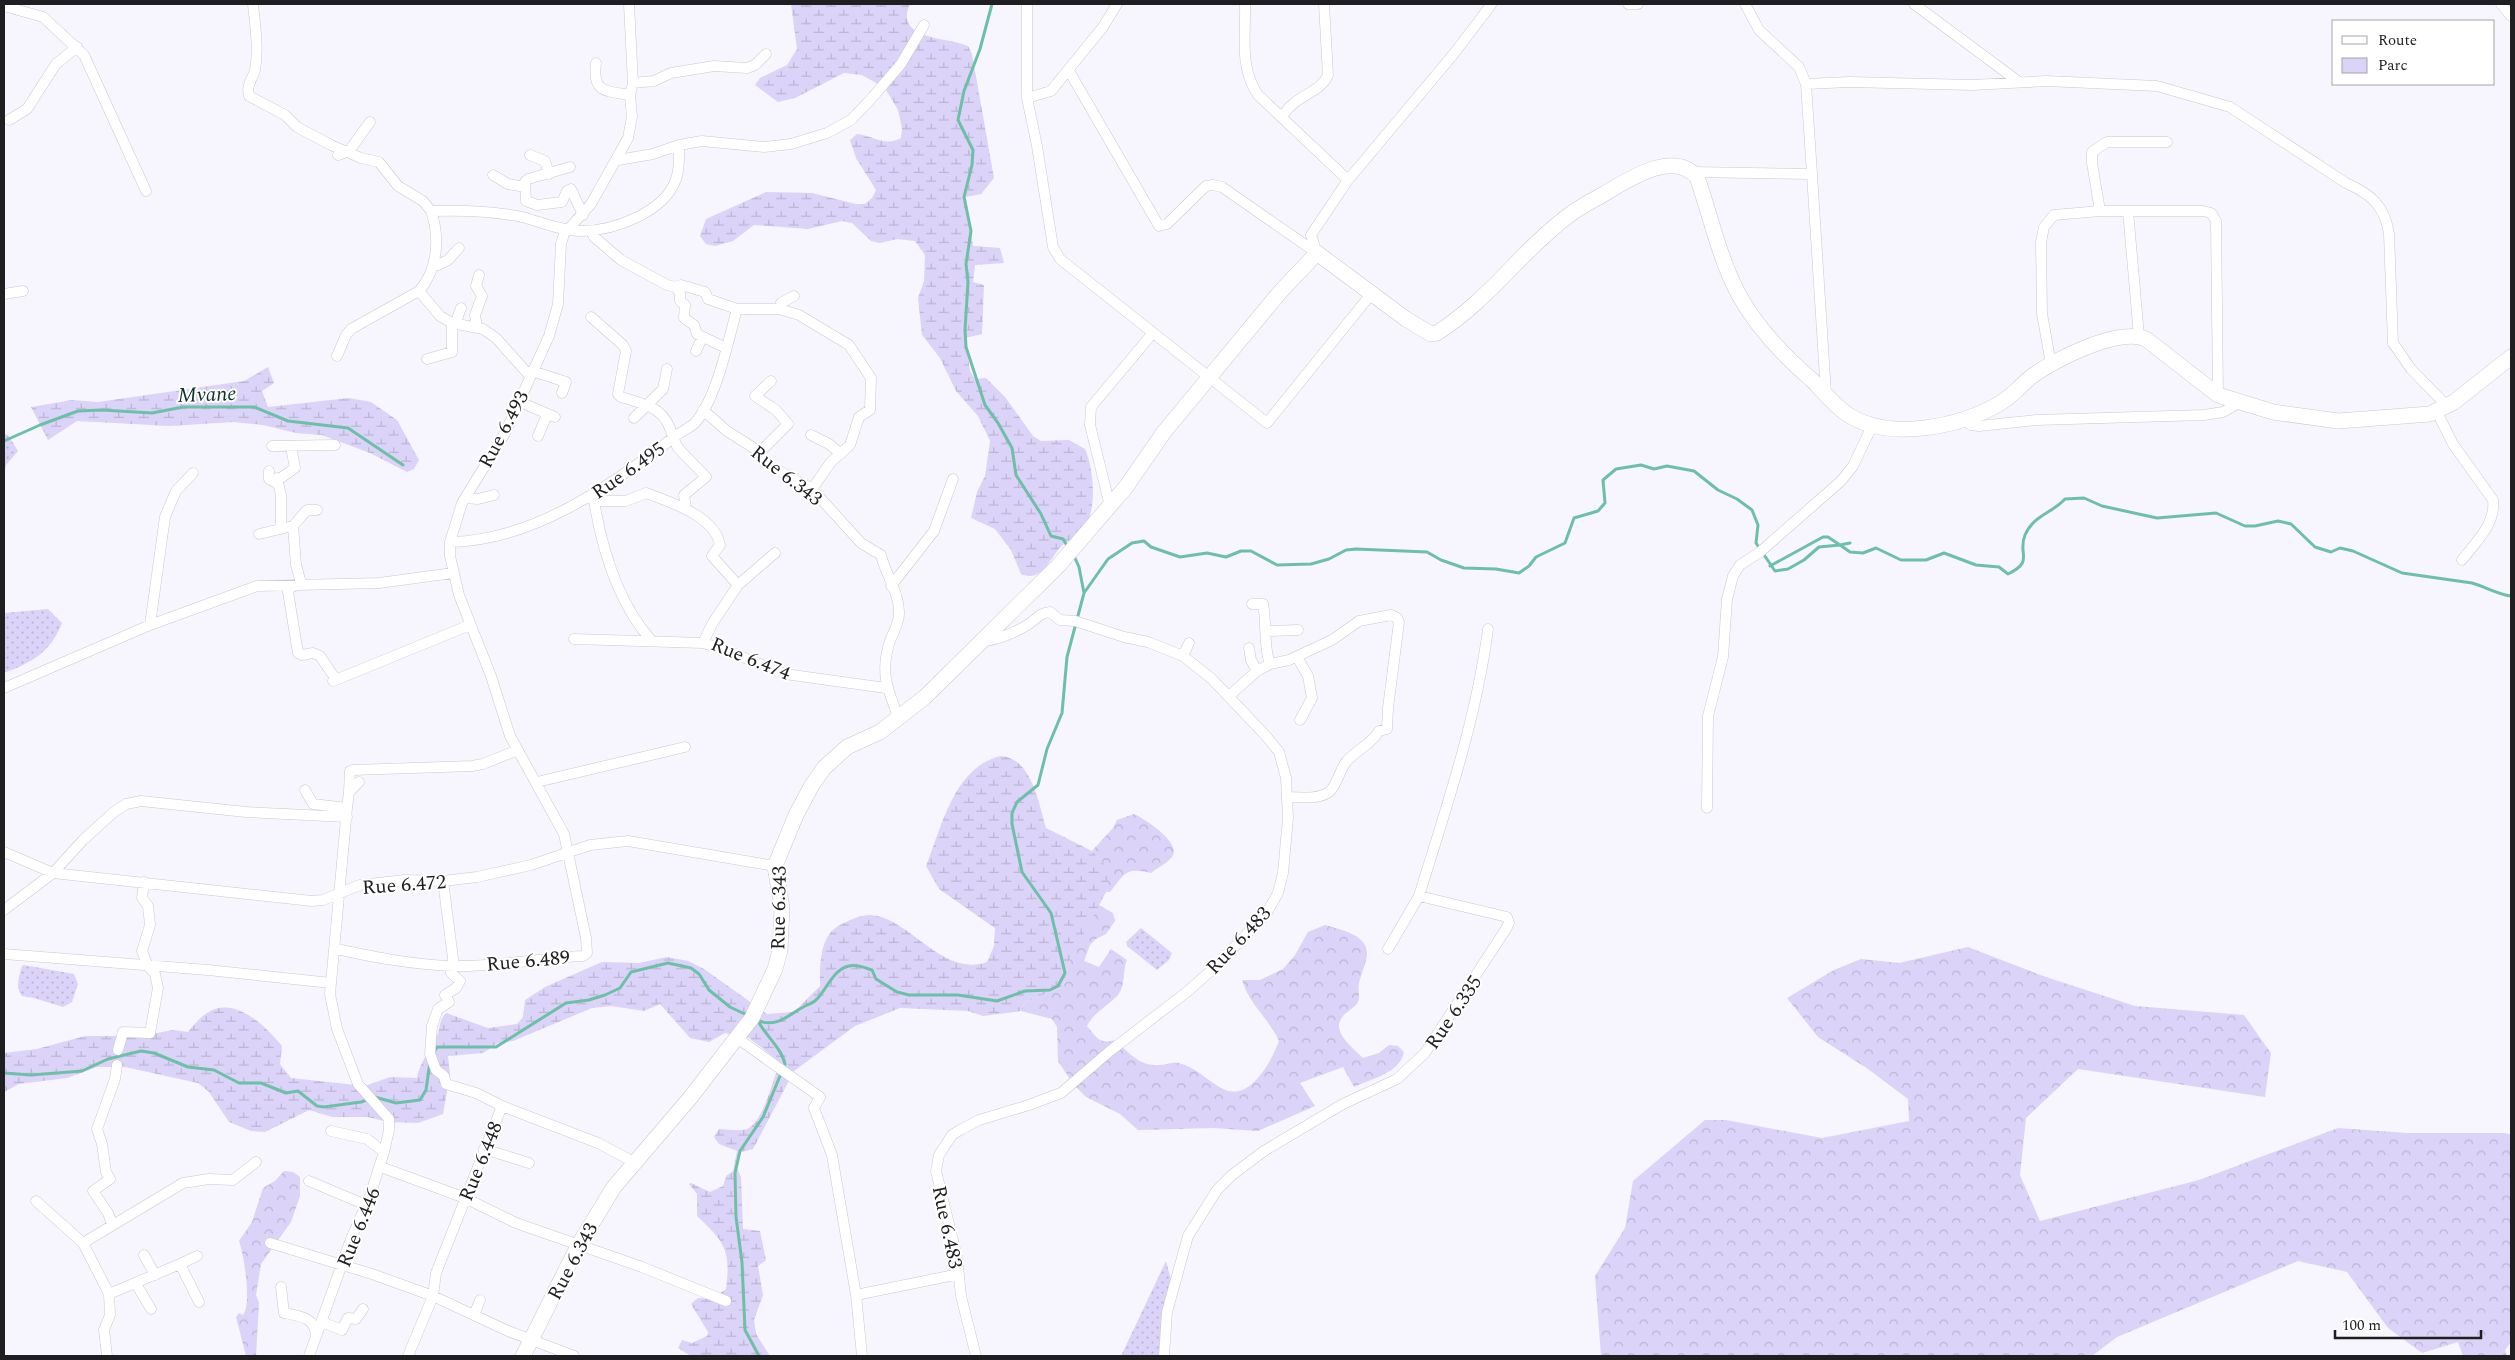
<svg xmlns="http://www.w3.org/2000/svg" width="2515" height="1360" font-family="Spectral,serif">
  <defs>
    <pattern id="green-dots" width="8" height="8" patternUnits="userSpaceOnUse" patternTransform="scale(1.25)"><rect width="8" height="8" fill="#dbd3f8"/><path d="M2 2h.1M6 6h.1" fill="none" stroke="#bcb5d4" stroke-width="1.8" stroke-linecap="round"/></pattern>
    <pattern id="forest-crowns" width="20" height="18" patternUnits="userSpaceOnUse" patternTransform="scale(1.25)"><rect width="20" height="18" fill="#dbd3f8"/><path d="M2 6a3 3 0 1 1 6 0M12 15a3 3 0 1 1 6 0" fill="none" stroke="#bcb5d4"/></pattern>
    <pattern id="wetland-marsh" width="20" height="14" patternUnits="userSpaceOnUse" patternTransform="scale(1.25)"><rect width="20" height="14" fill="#dbd3f8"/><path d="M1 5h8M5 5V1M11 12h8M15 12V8" fill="none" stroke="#bcb5d4"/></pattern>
  </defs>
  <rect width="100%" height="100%" fill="#f7f5fd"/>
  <!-- green -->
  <path fill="url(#green-dots)" d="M 4,434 L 8,435 L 18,451 L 6,465 L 4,474 Z
    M 48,609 L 62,623 C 51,652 31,663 4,673 L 4,613 Z
    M 1141,928 L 1172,953 L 1169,960 L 1157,970 L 1127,946 L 1126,942 Z
    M 24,965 L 74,974 L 78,984 L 72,1002 L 63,1007 L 34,998 L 22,996 C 15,988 19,976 22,966 Z
    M 1166,1261 L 1173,1287 L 1164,1356 L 1121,1356 Z"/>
  <!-- forest -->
  <path fill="url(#forest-crowns)" d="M 1134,814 C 1145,819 1180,842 1173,855 C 1170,862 1157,868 1151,873 C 1126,867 1125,873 1110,892 L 1106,892 C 1110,873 1105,864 1092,851 L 1113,828 L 1117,820 Z
    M 1097,904 L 1113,913 L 1115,921 L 1106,934 L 1096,939 L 1090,945 L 1084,961 L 1099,967 L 1111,949 L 1127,960 C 1122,971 1126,985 1118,995 C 1108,1006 1094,1012 1087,1026 C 1096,1037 1100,1045 1115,1040 C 1129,1053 1140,1067 1160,1065 C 1166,1065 1173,1061 1179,1063 C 1195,1067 1207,1080 1221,1088 C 1249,1104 1271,1062 1279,1041 C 1268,1017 1250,1006 1242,980 L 1260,980 L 1283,969 L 1295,955 L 1308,932 L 1325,925 C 1338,929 1367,934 1367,953 C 1367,962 1361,974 1359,983 C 1357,991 1362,998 1356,1005 C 1350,1011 1340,1015 1339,1025 C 1338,1037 1355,1050 1363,1058 L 1379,1053 L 1389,1045 L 1398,1046 L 1404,1052 C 1400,1073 1371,1079 1354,1087 L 1343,1067 L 1300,1083 L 1315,1106 L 1258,1131 L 1212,1128 L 1138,1130 L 1120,1114 L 1086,1097 L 1073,1084 L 1058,1061 L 1057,1027 L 1052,1019 L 1021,1011 L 1025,1002 L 1063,987 L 1070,960 Z
    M 1968,947 L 2043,976 L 2135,1006 L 2244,1015 L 2271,1053 L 2265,1097 L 2078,1069 L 2026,1118 L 2020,1175 L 2040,1221 L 2199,1180 L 2338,1128 L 2407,1133 L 2506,1133 L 2511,1135 L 2511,1342 L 2505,1350 L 2507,1356 L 2463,1356 L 2458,1342 L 2422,1353 L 2388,1328 L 2347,1272 L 2298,1261 L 2117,1337 L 2092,1356 L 1601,1356 L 1595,1276 L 1625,1228 L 1633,1181 L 1705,1120 L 1726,1120 L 1822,1138 L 1909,1121 L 1908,1099 L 1868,1069 L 1818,1037 L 1787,998 L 1834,970 L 1861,959 L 1899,963 Z
    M 284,1171 L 293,1172 L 300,1177 L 300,1196 L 291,1222 L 261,1264 L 256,1295 L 259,1303 L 256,1356 L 246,1356 L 236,1317 L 239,1313 L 243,1315 C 252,1304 244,1255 239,1241 L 252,1222 L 263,1188 L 275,1181 Z"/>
  <!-- wetland -->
  <path fill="url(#wetland-marsh)" d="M 791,4 L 910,4 C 893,40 948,37 968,46 L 972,54 L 994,178 L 981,194 L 966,197 L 973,246 L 1000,248 L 1004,263 L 975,265 L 973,282 L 984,285 L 982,334 L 965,338 L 970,371 L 975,379 L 986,378 L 1005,397 L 1033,436 L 1041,441 L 1069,440 L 1085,449 C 1094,468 1098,514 1082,531 C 1075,538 1064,542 1058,550 C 1048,563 1040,582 1021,574 L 1011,550 L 995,529 L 971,518 L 977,492 L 985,476 L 990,441 L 978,416 L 956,391 L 940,358 L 922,335 L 918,298 L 924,281 L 925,255 L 915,241 L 897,239 L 880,243 L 871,241 L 852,223 L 842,221 L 808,229 L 754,225 L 733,241 L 715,246 L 706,244 L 700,236 L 706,219 L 766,192 L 812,193 L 856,204 L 865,204 L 872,198 L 876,190 L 856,158 L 850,140 L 857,134 C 874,136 885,147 901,138 L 902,128 L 898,110 L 885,88 L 862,75 L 844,73 L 795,98 L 778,102 L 755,85 L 760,78 L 787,65 L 797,49 Z
    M 268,367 L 274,383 L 262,391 L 268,407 L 349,398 L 371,402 L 397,420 L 419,460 L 414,469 L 407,472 L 370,453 L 322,435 L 296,433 L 263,425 L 233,422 L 170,426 L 77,421 L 48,440 L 31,407 L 72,400 L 98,402 L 244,381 Z
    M 1001,756 C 1032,758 1039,805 1046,828 L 1092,851 L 1105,865 L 1109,878 L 1106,892 L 1070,960 L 1063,987 L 1025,1002 L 1021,1011 L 983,1016 L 968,1011 L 900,1008 L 855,1026 L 794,1071 L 753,1149 L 741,1152 L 737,1168 L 741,1177 L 743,1229 L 760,1231 L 766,1260 L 758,1266 L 763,1295 L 754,1320 L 756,1334 L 770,1356 L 691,1356 L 678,1348 L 682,1340 L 692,1343 L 707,1336 L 708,1332 L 691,1304 L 698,1298 L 712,1299 L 726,1289 C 731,1251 725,1242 697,1216 L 697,1194 L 689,1184 L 691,1183 L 710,1192 L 723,1186 L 726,1176 L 733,1171 L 737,1151 L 719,1144 L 714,1137 L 719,1129 C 728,1129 738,1132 747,1129 C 763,1123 773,1079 780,1062 L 749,1038 L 725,1033 L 709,1042 L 690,1038 L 660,1004 L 644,1011 L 611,1006 L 592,1008 L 513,1041 L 498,1043 L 483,1053 L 448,1056 L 450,1075 L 443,1114 L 418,1123 L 388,1122 L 368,1117 L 332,1117 L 309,1110 L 265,1132 L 251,1131 L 229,1122 L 209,1092 L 198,1083 L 125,1067 L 97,1067 L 67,1078 L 19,1084 L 4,1092 L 4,1053 L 37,1049 L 85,1036 L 141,1036 L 173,1030 L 188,1032 C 193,1026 200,1017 207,1013 C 235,995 265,1026 282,1046 L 280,1064 L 291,1078 L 365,1086 L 390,1077 L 417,1078 C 421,1059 429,1054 436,1038 C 441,1029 438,1021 446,1013 L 488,1028 L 517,1024 L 523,1017 L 525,1000 L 545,987 L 602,962 L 639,963 L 667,957 L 688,961 L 704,969 L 767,1014 L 794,1012 L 820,986 C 820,963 819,933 844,923 C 852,919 861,915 870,915 C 909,916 941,978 987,962 L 994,946 L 995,928 L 939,889 L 926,866 C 941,829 954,766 1001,756 Z"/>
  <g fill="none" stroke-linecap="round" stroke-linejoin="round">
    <!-- stream -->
    <path stroke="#6dc0a7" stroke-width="3" d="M 992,4 L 980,49 L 964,91 L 958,120 L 973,150 L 972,165 L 964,197 L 971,231 L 966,264 L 968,282 L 965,330 L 966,347 L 985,405 L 998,423 L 1012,448 L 1016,475 L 1041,514 L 1051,536 L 1063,539 L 1068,547
      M 4,441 L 40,425 L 78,411 L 102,410 L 152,413 L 183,407 L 254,407 L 288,421 L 348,428 L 403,465
      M 1074,556 L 1079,567 L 1084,593
      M 1770,566 L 1823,537 L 1828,537 L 1840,545 L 1850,543
      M 756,1020 C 778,1029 789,1014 805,1006 C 811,1003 814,1003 818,998 C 827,988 834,969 849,966 C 857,964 865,968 872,970 L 876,979 L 897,992 L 909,995 L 958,995 L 997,1001 L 1025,991 L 1050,990 L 1058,986 L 1065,973 L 1051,913 L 1022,872 L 1012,824 L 1012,813 L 1017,802 L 1038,785 L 1047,749 L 1062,713 L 1067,657 L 1084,593 L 1108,559 L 1132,543 L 1144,541 L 1151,547 L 1180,557 L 1207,553 L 1226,557 L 1241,551 L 1251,551 L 1277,565 L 1311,564 L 1329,559 L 1346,550 L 1356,549 L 1427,552 L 1441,560 L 1464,568 L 1496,569 L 1519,573 L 1529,566 L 1536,557 L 1565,543 L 1574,518 L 1598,511 L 1605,503 L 1603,480 L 1616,469 L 1641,465 L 1654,469 L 1667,466 L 1694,471 L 1718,490 L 1737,499 L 1752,510 L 1758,525 L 1756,543 L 1775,571 L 1788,569 L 1804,560 L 1819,547 L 1840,545 L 1850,552 L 1863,553 L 1876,548 L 1901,560 L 1926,560 L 1944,553 L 1976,565 L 1999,567 L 2008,574 C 2035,561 2017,554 2025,535 C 2034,515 2051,514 2065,499 L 2084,498 L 2102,506 L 2157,518 L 2216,513 L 2245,526 L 2255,526 L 2278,521 L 2291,524 L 2315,547 L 2331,552 L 2340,548 L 2353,551 L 2402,573 L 2472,583 C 2486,587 2497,594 2511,596
      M 758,1021 C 766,1036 782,1049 785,1064 L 763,1117 L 740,1151 L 735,1173 L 736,1217 L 742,1262 L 745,1330 L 759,1356
      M 434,1052 L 437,1047 L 496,1047 L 566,1003 L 589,1000 L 605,995 L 620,988 L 631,972 L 668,963 L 691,968 L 699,974 L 709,990 L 730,1007 L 749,1016
      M 4,1073 L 31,1075 L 82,1071 L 108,1059 L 141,1051 L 154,1053 L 188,1067 L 214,1070 L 239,1083 L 261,1083 L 286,1093 L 298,1091 L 317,1106 L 324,1107 L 361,1102 L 375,1097 L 396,1103 L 420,1100 L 426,1090 L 430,1062"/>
    <defs>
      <path id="street" d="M 253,4 C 255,25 259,49 255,70 C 252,80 246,85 249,96 L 285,115 L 297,127 L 331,145 L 361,158 L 379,162 L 398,186 L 423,201 L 431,211
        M 1027,4 L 1027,98 L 1037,146 L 1053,247 L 1060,259 L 1267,423 L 1372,293
        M 1245,4 C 1246,36 1239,67 1258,95 L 1348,180 L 1311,235 L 1317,253
        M 1628,4 L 1638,4
        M 1745,4 L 1759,30 L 1799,67 L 1806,84 L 1849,82 L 1972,85 L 2046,81 L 2157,86 L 2230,107 L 2346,183 C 2371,194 2385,206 2389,234 L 2393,343 L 2411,369 L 2446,405
        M 1914,4 L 2019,82
        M 2501,4 L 2511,16
        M 4,6 L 43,17 L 84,55 L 146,191
        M 596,63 C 592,93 606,91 630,95
        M 1069,71 L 1159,226 L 1167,224 L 1206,186 L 1213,185 L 1222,187 L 1317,253
        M 633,83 L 654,81 L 671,73 L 714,66 L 747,68 L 755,65 L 766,54
        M 1027,98 L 1051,91 L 1103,27 L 1117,4
        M 1281,117 C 1285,113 1288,108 1292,105 C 1303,94 1321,91 1328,75 L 1324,4
        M 9,120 L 27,109 L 56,64 L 77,47
        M 338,155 L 349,151 L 370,122
        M 530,155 L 545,161 L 549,174
        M 618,160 L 653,154 L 679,145 L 702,141 L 764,147 L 791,144 L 827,133 L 851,120 L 871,99 L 901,64 L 924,25
        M 570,167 L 528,179 L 525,182 L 526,201 L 537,205 L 562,202 L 567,191 L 571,189 L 583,215
        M 1693,172 L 1812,174 L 1806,84
        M 1812,174 L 1826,394
        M 493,175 L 508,184 L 525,187
        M 1348,180 L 1452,56 L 1491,5
        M 2100,211 L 2092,163 L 2092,152 L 2107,142 L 2167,142
        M 2128,211 L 2139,336
        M 591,231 L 594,237 L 621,260 L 667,285 L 676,287 L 681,285 L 705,292 L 708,299 L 737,309 L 779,309 L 799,315 L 849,345 L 871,378 L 870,410 L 859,417 L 850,445 L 831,462 L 812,489
        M 434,263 L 438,265 L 448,260 L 459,248
        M 676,287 L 680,294 L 680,301 L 685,305 L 684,318 L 694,325 L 697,334 L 726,348
        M 4,294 L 23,291
        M 779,309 L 781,303 L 794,296
        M 455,324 L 461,308
        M 477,327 L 475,315 L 482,296 L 476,286 L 479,275
        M 696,351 L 702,338
        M 337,356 L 346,335 L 351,329 L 419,291
        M 427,359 L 452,352 L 452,323
        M 2051,365 L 2042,313 L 2041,242 L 2044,227 L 2054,215 L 2100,211 L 2203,211 L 2211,213 L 2216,221 L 2218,395
        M 532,371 L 566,382 L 562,393
        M 530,376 L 496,338 L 483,329 L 452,323 L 440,316 L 419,291 C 438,270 440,237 431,211 C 461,210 493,211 522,217 C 541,222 562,231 581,231 C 614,231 665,212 676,179 C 680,168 679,156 679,145
        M 520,402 L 555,417
        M 703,410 L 727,431 L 760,452 L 765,463 L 812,489 L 861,543 L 881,555 C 885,574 900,593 899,614 C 899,624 892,634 889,644 C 880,674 888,690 899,719
        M 2436,410 L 2453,444 L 2493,500 C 2496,524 2475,543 2462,560
        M 634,418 L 663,389 L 667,369
        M 1962,419 L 1971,425 L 1979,426 L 2036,420 L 2204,415 L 2223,412 L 2239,403
        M 811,435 L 829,444 L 841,454
        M 538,436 L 547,415
        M 272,446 L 335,445
        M 760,452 L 788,424 L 776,410 L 755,396 L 771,381
        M 269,471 L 269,479 L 275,482 L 295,468 L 291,447
        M 277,478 L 281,495 L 281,528
        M 593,495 L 600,501 L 626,501 L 646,493 C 670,502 715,516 720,545 L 712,556 L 738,585 L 712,624 L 703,643 L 720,648 L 785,674 L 886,688
        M 593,495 C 601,546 616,601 651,640
        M 466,498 L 478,499 L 494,495
        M 1110,506 L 1090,425 L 1091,407 L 1152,334
        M 686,509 L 684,495 L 706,477 L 678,448 L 673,438 C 680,432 688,429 695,423 C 717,398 728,341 737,309
        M 293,526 L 296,565 L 301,583 L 290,588 L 288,592 L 298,653 L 302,655 L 313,653 L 320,656 L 335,678 L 333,681 L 470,625
        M 259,534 L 293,526 L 307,510 L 317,510
        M 450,542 C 535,540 608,487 673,438 C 666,407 647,405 621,397 L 618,394 L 626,351 L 623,345 L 591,317
        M 738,585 L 775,553
        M 891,586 L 934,531 L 953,479
        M 1252,604 L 1263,604 C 1267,624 1263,645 1270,664
        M 150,625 L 165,517 L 176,491 L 193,473
        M 1267,631 L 1298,630
        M 574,639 L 703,643
        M 1249,648 L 1251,660 L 1257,671
        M 1183,656 L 1189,643
        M 1297,657 L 1308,676 L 1312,698 L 1300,720
        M 4,688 L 150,625 L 257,586 L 379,583 L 453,573
        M 1229,696 L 1257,671 L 1270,664 L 1289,660 L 1332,640 L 1359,621 L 1391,615 L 1397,618 L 1399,622 L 1388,708 L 1387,729 L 1379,731 C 1371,745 1356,750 1346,762 C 1339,771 1337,786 1329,792 C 1318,800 1299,797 1287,797
        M 537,782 L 685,747
        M 305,790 L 313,804 L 347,808 L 330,994 L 337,1029 L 358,1084 L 389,1119 L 389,1130 L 384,1152
        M 349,792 L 350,771 L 353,770 L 472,766 L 483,764 L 518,750
        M 347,808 L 349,792 L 359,782
        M 1707,808 L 1708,716 L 1723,657 L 1727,599 L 1733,576 L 1740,565 L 1760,552 L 1841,481 L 1853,466 L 1872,426
        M 4,852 L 53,873 L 312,901 L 323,900 L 360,885 L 405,880 L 443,881 L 477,877 L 531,865 L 590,845 L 628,841 L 775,866
        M 443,881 L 454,966 L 451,973 L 460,981 L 456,988 L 445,995 L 449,1002 L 438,1009 L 432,1026 L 430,1054 L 436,1070 L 444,1076 L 446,1084 L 476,1093 L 502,1106
        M 4,910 L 53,873 L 83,840 L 114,812 L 126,804 L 141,801 L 246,812 L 347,817
        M 336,949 C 374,957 414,965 453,966 C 497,967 540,958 583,956 L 587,953 L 586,938 L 564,834 L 510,736 L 491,676 L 459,595 L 450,556 L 450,542 L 462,503 L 505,433 L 549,336 L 558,304 L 561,244 L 564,234 L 591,204 L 628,138 L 632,117 L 630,95 L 633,83 L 629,4
        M 1388,949 L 1419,896
        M 4,954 L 208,970 L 331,983
        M 737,1038 L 820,1097 L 814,1108 L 832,1155 L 856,1295 L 862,1356
        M 118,1050 L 123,1032 L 150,1033 L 158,988 L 155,974 L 148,966 L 142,951 L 150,925 L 148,906 L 142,898 L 144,882
        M 484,1149 L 529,1163
        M 381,1167 L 465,1198 L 516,1223 L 642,1267 L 726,1301
        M 309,1181 L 366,1205
        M 36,1201 L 83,1243 L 109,1294 L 110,1315 L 104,1330 L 107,1356
        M 112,1224 L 108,1213 L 93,1191 L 110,1179 L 106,1172 L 102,1144 L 97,1129 L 115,1079 L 117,1065
        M 83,1243 L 183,1183 L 209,1179 L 233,1180 L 256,1162
        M 270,1243 L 372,1274 L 433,1296 L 508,1331 L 574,1356
        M 144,1255 L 155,1275
        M 180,1264 L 197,1256
        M 136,1284 L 151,1309
        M 281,1287 L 284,1313 C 300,1316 315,1317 316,1336
        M 109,1294 L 180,1264 L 199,1302
        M 856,1295 L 959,1274
        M 474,1315 L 480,1300
        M 322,1322 L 342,1330 L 348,1318 L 356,1319 L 363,1309
        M 309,1356 L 351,1239 L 370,1196 L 384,1152 L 367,1139 L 331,1131
        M 408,1356 L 433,1296 L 436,1273 L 502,1106 L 598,1143 L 634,1162
        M 976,1356 L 961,1296 L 957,1257 L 936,1171 L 939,1155 L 952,1135 L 960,1130 L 979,1120 L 1029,1105 L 1061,1093 L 1110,1051 L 1188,991 L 1214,968 L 1266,914 L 1278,893 L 1283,873 L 1288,818 L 1286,778 L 1279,752 L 1266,736 L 1212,679 L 1183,656 L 1148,642 L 1124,637 L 1075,621 L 1060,620 L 1050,612 C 1040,613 1037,618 1029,624 C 1016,632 996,641 981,641
        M 1164,1356 L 1167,1312 L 1188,1236 L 1217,1190 L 1232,1175 L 1264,1151 L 1343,1104 L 1397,1079 L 1425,1053 L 1506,929 L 1509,923 L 1507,917 L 1419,896 C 1446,808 1476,721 1488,629"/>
      <path id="secondary" d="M 523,1356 L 578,1246 L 614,1187 L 690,1098 L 752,1018 L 775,969 L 780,950 L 782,908 L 775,866 L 796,815 L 812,785 L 824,768 L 847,747 L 880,732 L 925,697 L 1058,566 L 1126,487 L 1164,432 L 1281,291 L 1317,253 L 1406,319 L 1431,334 L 1437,333 C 1489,300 1521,251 1568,216 C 1579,207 1592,201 1604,194 C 1628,180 1673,149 1697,177 C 1711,217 1719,258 1739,295 C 1757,328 1783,355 1812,380 C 1823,391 1834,405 1847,414 C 1889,442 1961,427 2002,402 C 2013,395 2021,385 2031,377 C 2053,360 2119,327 2146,339 L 2218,395 L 2273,412 L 2338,421 L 2430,414 L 2454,402 L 2511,357"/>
    </defs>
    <!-- street casing -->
    <use href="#street" stroke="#cac9d0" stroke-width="11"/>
    <!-- secondary casing -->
    <use href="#secondary" stroke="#cac9d0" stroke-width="16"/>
    <!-- street -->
    <use href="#street" stroke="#fff" stroke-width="10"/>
    <!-- secondary -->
    <use href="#secondary" stroke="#fff" stroke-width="15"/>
  </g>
  <g text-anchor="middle" stroke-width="4" stroke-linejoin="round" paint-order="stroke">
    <!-- street labels -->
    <g font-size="20" fill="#1f1e21" stroke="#fff">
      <text transform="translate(503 429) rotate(-62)" y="7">Rue 6.493</text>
      <text transform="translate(628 470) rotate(-35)" y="7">Rue 6.495</text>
      <text transform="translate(787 475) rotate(38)" y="7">Rue 6.343</text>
      <text transform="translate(751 658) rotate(22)" y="7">Rue 6.474</text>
      <text transform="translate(404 884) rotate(-4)" y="7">Rue 6.472</text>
      <text transform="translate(778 908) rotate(-89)" y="7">Rue 6.343</text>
      <text transform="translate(1238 940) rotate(-47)" y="7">Rue 6.483</text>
      <text transform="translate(528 960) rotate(-5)" y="7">Rue 6.489</text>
      <text transform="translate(1453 1012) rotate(-56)" y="7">Rue 6.335</text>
      <text transform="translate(480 1161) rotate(-68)" y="7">Rue 6.448</text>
      <text transform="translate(358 1227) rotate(-68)" y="7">Rue 6.446</text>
      <text transform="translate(948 1227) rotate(78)" y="7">Rue 6.483</text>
      <text transform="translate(572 1261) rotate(-62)" y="7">Rue 6.343</text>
    </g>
    <!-- water labels -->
    <g font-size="21" font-style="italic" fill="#0b3329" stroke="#fff">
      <text transform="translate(207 394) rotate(-2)" y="7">Mvane</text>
    </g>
  </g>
  <!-- border -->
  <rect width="2515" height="1360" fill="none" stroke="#1f1e21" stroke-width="10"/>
  <!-- legend -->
  <rect x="2332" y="20" width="162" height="65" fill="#ffffff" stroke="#a5a5a6"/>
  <rect x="2342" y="36" width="25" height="8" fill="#ffffff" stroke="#a5a5a6"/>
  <text x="2378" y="45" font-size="15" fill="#1f1e21">Route</text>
  <rect x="2342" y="58" width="25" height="15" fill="#dbd3f8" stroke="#a5a5a6"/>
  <text x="2378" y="70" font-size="15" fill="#1f1e21">Parc</text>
  <!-- scale -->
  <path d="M2335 1330v8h146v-8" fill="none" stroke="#1f1e21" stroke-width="2.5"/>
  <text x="2342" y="1330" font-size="15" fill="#1f1e21" stroke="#ffffff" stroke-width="4" paint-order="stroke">100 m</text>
</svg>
